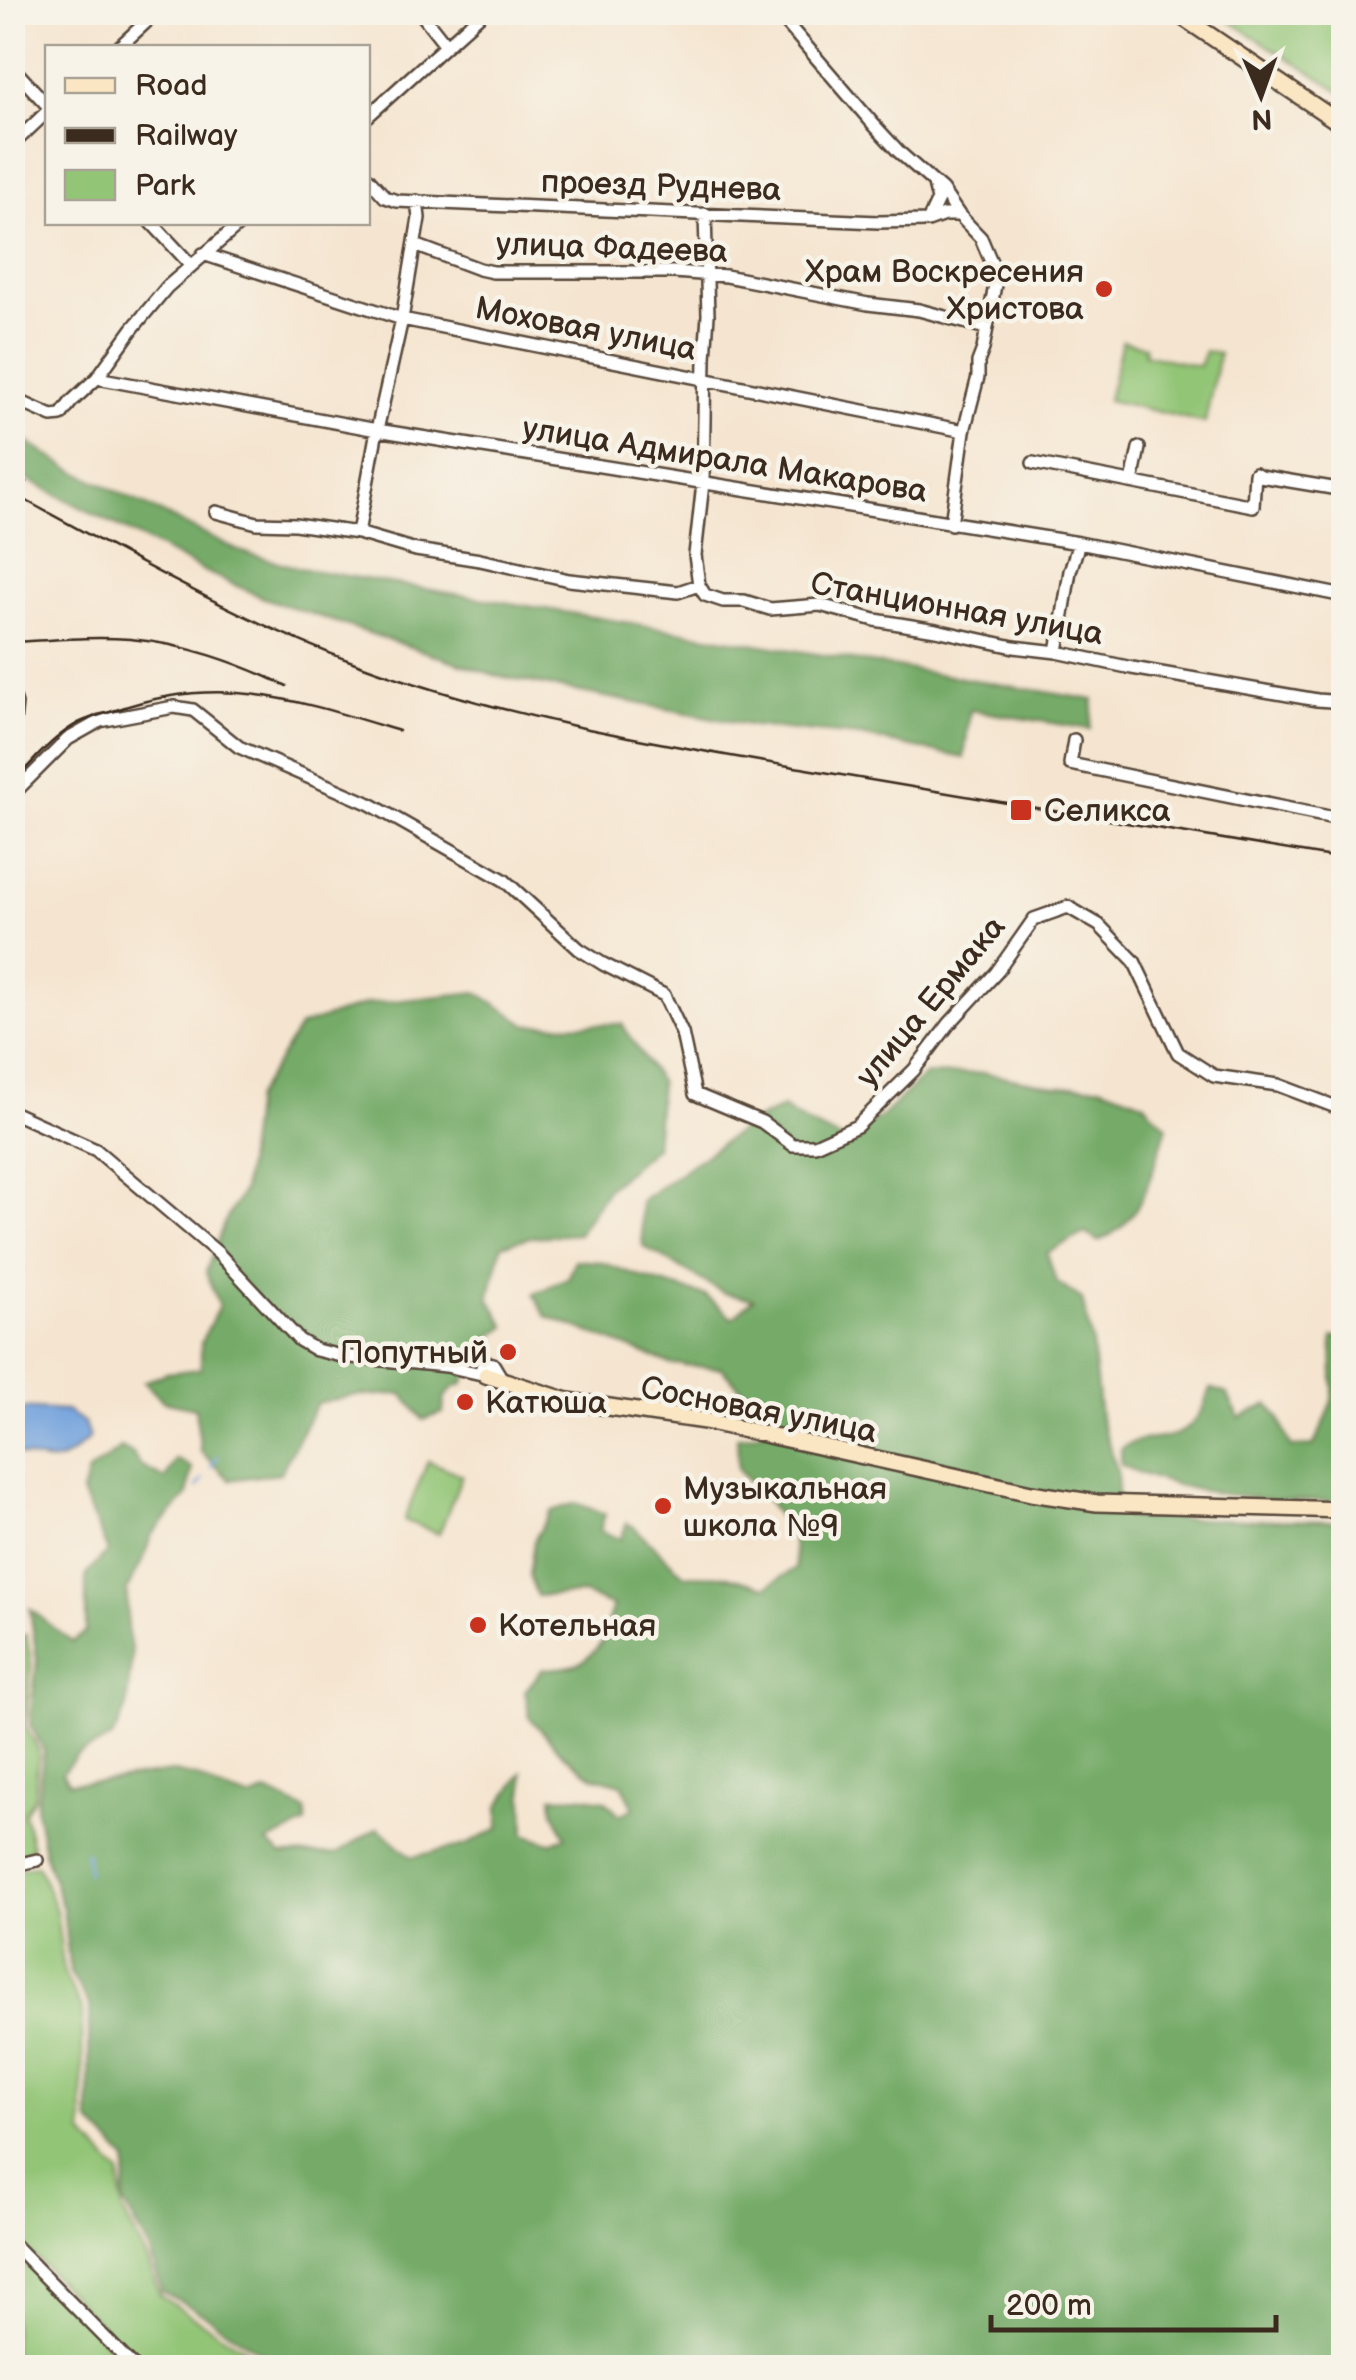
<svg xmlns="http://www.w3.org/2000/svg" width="1356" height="2380" font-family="'Balsamiq Sans',sans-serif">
  <rect width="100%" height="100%" fill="#f7f3e8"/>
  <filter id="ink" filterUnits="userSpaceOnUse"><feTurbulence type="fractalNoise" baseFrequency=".01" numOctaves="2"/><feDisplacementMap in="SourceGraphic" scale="20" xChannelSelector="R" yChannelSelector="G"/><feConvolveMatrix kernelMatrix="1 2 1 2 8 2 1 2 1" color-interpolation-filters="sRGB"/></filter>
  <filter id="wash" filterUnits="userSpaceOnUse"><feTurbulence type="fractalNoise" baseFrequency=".0048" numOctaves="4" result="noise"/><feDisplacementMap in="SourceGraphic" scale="40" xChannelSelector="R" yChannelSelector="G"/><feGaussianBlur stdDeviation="2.25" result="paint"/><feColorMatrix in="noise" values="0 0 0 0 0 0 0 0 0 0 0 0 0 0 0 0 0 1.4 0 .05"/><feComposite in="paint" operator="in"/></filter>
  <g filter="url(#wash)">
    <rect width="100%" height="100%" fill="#f5e5d0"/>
    <!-- green -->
    <path fill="#92c576" stroke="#66784a" stroke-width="2.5" d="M 1217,13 L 1343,13 L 1343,87 L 1340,91 Z
      M 1122,341 L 1145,346 L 1144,354 L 1199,366 L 1205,351 L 1219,354 L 1205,423 L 1108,400 Z
      M 428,1461 L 462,1475 L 439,1534 L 404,1520 Z
      M 26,1635 L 31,1664 L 25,1725 L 39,1751 L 34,1798 L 24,1813 L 32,1847 L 22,1858 L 13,1861 L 13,1639 Z
      M 38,1865 L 56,1910 L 64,1973 L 82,2010 L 83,2134 L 120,2174 L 123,2211 L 148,2261 L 160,2296 L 274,2367 L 142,2367 L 13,2235 L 12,1871 Z
      M 12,2252 L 84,2320 L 128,2367 L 13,2367 Z"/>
    <!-- forest -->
    <path fill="#75aa67" stroke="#586a42" stroke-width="2.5" d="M 12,433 L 69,468 L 239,551 L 299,568 L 1094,700 L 1090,729 L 970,710 L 964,758 L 860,736 L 754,726 L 494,675 L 264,598 L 206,572 L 13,472 Z
      M 477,992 L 528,1025 L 622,1024 L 660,1083 L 655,1147 L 608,1188 L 578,1234 L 531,1237 L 502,1245 L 489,1298 L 506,1327 C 479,1342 475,1356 463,1384 L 454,1387 L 444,1398 L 443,1413 L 423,1420 L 403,1394 L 352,1396 L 317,1403 L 280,1473 L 230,1480 L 201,1452 L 195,1408 L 163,1401 L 144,1382 L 166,1373 L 201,1369 L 201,1342 L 219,1306 L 206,1272 L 224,1223 L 243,1190 L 254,1099 L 300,1026 L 367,1004 Z
      M 985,1073 L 1056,1086 L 1100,1086 L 1144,1102 L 1167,1127 C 1152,1170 1144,1223 1098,1241 L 1085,1233 L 1047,1253 L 1056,1282 L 1082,1299 L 1092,1343 L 1100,1418 L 1117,1470 L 1118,1505 L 1128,1518 L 1343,1521 L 1343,1657 L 1335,1658 L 1344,1685 L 1343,2367 L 282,2367 L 197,2310 L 162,2292 L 150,2250 L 124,2203 L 127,2161 L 89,2121 L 89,2005 L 70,1972 L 63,1909 L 44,1852 L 36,1809 L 44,1751 L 30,1724 L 37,1660 L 30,1609 L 72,1642 L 86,1632 L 86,1575 L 108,1551 L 82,1494 L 88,1472 L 121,1448 L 132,1453 L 141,1466 L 165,1479 L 176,1459 L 192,1468 L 187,1496 L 151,1536 L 143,1560 L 127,1589 L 127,1628 L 132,1654 L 126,1710 L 112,1738 L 76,1756 L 62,1773 L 69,1783 L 100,1782 L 172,1772 L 197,1777 L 219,1789 L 250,1799 L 267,1792 L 306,1810 L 306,1824 L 267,1843 L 282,1855 L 336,1854 L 378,1828 L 412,1857 L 466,1845 L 499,1828 L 499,1806 L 523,1772 L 525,1834 L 550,1843 L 566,1837 L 553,1810 L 552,1797 L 579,1796 L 605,1800 L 620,1815 L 634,1808 L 622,1784 L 592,1776 L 563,1754 L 530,1718 L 525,1691 L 543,1669 C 575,1668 584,1666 604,1639 L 604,1633 L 613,1606 L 583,1594 L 537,1596 L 529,1575 L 534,1541 L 551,1511 L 576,1503 L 605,1514 L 600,1531 L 621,1539 L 627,1523 L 634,1527 L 684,1575 L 728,1576 L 766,1587 L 796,1568 L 792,1537 L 766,1498 L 738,1470 L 737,1437 L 755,1434 L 769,1428 L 760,1407 L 721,1368 L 671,1364 L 546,1316 L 534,1294 L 569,1277 L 575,1260 L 601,1262 L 644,1278 L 706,1296 L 733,1318 L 753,1299 L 724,1293 L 643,1246 L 640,1201 L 752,1122 L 782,1108 L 808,1124 L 843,1140 L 881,1117 L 925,1075 Z
      M 1343,1337 L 1343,1501 C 1272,1502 1186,1497 1121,1465 L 1121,1449 C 1132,1441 1139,1440 1153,1439 C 1191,1436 1198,1421 1211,1388 L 1227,1394 L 1240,1418 L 1268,1404 L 1279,1418 L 1291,1447 L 1313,1446 C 1322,1428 1332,1410 1333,1390 C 1334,1372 1331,1356 1333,1338 Z"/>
    <!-- water -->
    <path fill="#73a3dd" stroke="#57667e" stroke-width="2.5" d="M 22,1408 L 66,1411 L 84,1422 L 89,1438 C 58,1469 52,1464 13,1453 L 13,1413 Z"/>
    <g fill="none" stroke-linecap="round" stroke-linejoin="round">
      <!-- stream -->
      <path stroke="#73a3dd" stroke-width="2.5" d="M 211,1467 L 218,1456
        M 197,1487 L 203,1479
        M 86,1852 L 88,1874"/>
    </g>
  </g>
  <g filter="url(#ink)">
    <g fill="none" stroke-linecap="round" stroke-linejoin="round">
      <defs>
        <path id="street" d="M 420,12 L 446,45
          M 777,12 L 874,125 L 899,152 L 942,190 L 959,215 L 981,238 L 992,264 L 995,285 L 983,349 L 978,362 L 978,377 L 964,431 L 951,524
          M 118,48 L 157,12
          M 12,67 L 48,106
          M 368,116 L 483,12
          M 12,145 L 48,111
          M 368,178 L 385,197 L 397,201 L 878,222 L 928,221 L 944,215 L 959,215
          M 928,221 L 938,200 L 934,184
          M 151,222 L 191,265
          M 415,245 L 479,269 L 493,272 L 674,272 L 726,276 L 868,304 L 919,310 L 986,328
          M 203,254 L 402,319 L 964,431
          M 97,378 L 377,430 L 1079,543 L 1344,596
          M 12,398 L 52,416 L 61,415 L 71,402 L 97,378 L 133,328 L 167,287 L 242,222
          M 1033,463 L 1253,506 L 1255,473 L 1260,476 L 1344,490
          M 1132,482 L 1139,448
          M 216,512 L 257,523 L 295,524 L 358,533 L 416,550 L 480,560 L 569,580 L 678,592 L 699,585 L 705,595 L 723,601 L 744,601 L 770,609 L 820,605 L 875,620 L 936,630 L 1014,647 L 1057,652 L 1132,668 L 1317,700 L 1344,702
          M 358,533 L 377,430 L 402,319 L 419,218 L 417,201
          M 699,585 L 695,555 L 703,483 L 705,358 L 708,315 L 705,214
          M 1057,652 L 1070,571 L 1079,543
          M 12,692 L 16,704 L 12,741
          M 1074,740 L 1070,764 L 1344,820
          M 12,795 L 68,739 L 100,721 L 174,707 L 193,710 L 239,747 L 370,804 L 504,880 L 579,949 L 603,964 L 664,995 L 682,1033 L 695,1094 L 762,1122 L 793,1145 L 815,1145 L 857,1126 L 914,1070 L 949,1024 L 996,973 L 1034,919 L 1068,907 L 1099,925 L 1134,961 L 1178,1053 L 1214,1076 L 1278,1085 L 1344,1110
          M 12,1112 L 96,1150 L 218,1253 L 299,1340 L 316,1350 L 341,1356 L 446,1366 L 486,1375 L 483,1372 L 482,1367 L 486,1363 L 493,1364 L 502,1379
          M 12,1476 L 15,1476
          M 12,1866 L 37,1860
          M 12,2243 L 135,2368"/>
        <path id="secondary" d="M 1175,12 L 1344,126
          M 486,1375 L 568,1401 L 705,1421 L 1031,1493 L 1097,1503 L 1344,1510"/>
      </defs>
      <!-- street casing -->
      <use href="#street" stroke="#574639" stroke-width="16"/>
      <!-- secondary casing -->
      <use href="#secondary" stroke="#574639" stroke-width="20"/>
      <!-- street -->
      <use href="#street" stroke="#fff" stroke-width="11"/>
      <!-- secondary -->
      <use href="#secondary" stroke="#fbe6c4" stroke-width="15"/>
      <!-- rail -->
      <path stroke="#3b2a1e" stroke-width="2.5" d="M 12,475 L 27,482
        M 12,493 C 125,554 238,620 358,664 C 503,718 655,743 806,769 C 985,800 1165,829 1344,859
        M 12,642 C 51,640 91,636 130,639 C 186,644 236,662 287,686
        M 12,784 C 31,763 49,741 73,726 C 85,718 102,715 116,710 C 221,673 297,700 399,731"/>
    </g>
  </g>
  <!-- markers -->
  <g fill="#c8321e" stroke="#f7f3e8" stroke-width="4">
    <circle cx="1104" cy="289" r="10"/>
    <rect x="1009" y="798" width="24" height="24" rx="5"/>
    <circle cx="508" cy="1352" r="10"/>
    <circle cx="465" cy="1402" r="10"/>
    <circle cx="663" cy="1506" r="10"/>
    <circle cx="478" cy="1625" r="10"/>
  </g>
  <g text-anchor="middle" stroke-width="9" stroke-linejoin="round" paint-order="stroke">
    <!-- street labels -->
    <g font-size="32" fill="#3b2a1e" stroke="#f7f3e8">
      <text transform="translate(661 185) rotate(2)" y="11">проезд Руднева</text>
      <text transform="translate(612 247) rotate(2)" y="11">улица Фадеева</text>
      <text transform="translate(586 328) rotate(11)" y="11">Моховая улица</text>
      <text transform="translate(725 459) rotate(9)" y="11">улица Адмирала Макарова</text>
      <text transform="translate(957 608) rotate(10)" y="11">Станционная улица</text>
      <text transform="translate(930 1001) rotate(-50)" y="11">улица Ермака</text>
      <text transform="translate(759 1409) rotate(11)" y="11">Сосновая улица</text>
    </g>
    <!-- poi labels -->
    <g font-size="32" fill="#3b2a1e" stroke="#f7f3e8" text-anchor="start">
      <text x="1084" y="282" text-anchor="end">Храм Воскресения<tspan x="1084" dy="37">Христова</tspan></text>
      <text x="1044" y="821">Селикса</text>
      <text x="488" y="1363" text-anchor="end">Попутный</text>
      <text x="485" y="1413">Катюша</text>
      <text x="683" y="1499">Музыкальная<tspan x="683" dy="37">школа №9</tspan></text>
      <text x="498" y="1636">Котельная</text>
    </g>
  </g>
  <!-- margin -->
  <rect width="1356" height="2380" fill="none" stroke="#f7f3e8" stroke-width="50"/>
  <!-- legend -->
  <rect x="45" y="45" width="325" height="180" fill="#f7f3e8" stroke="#aca397" stroke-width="2.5"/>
  <rect x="65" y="78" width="50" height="15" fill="#fbe6c4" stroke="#aca397" stroke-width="2.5"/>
  <text x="135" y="95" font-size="30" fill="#3b2a1e">Road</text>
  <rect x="65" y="128" width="50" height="15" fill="#3b2a1e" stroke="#aca397" stroke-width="2.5"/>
  <text x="135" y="145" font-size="30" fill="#3b2a1e">Railway</text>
  <rect x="65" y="170" width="50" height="30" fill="#92c576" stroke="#aca397" stroke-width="2.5"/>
  <text x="135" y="195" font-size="30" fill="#3b2a1e">Park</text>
  <!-- north arrow -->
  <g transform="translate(1261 95) rotate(178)" stroke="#f7f3e8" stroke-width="8" paint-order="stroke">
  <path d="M0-8L18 38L0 25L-18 38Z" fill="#3b2a1e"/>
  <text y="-15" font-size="28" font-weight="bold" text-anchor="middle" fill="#3b2a1e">N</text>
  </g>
  <!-- scale -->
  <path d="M991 2315v15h285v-15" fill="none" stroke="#3b2a1e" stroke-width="5"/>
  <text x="1006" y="2315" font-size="30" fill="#3b2a1e" stroke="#f7f3e8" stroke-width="8" paint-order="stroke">200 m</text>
</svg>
